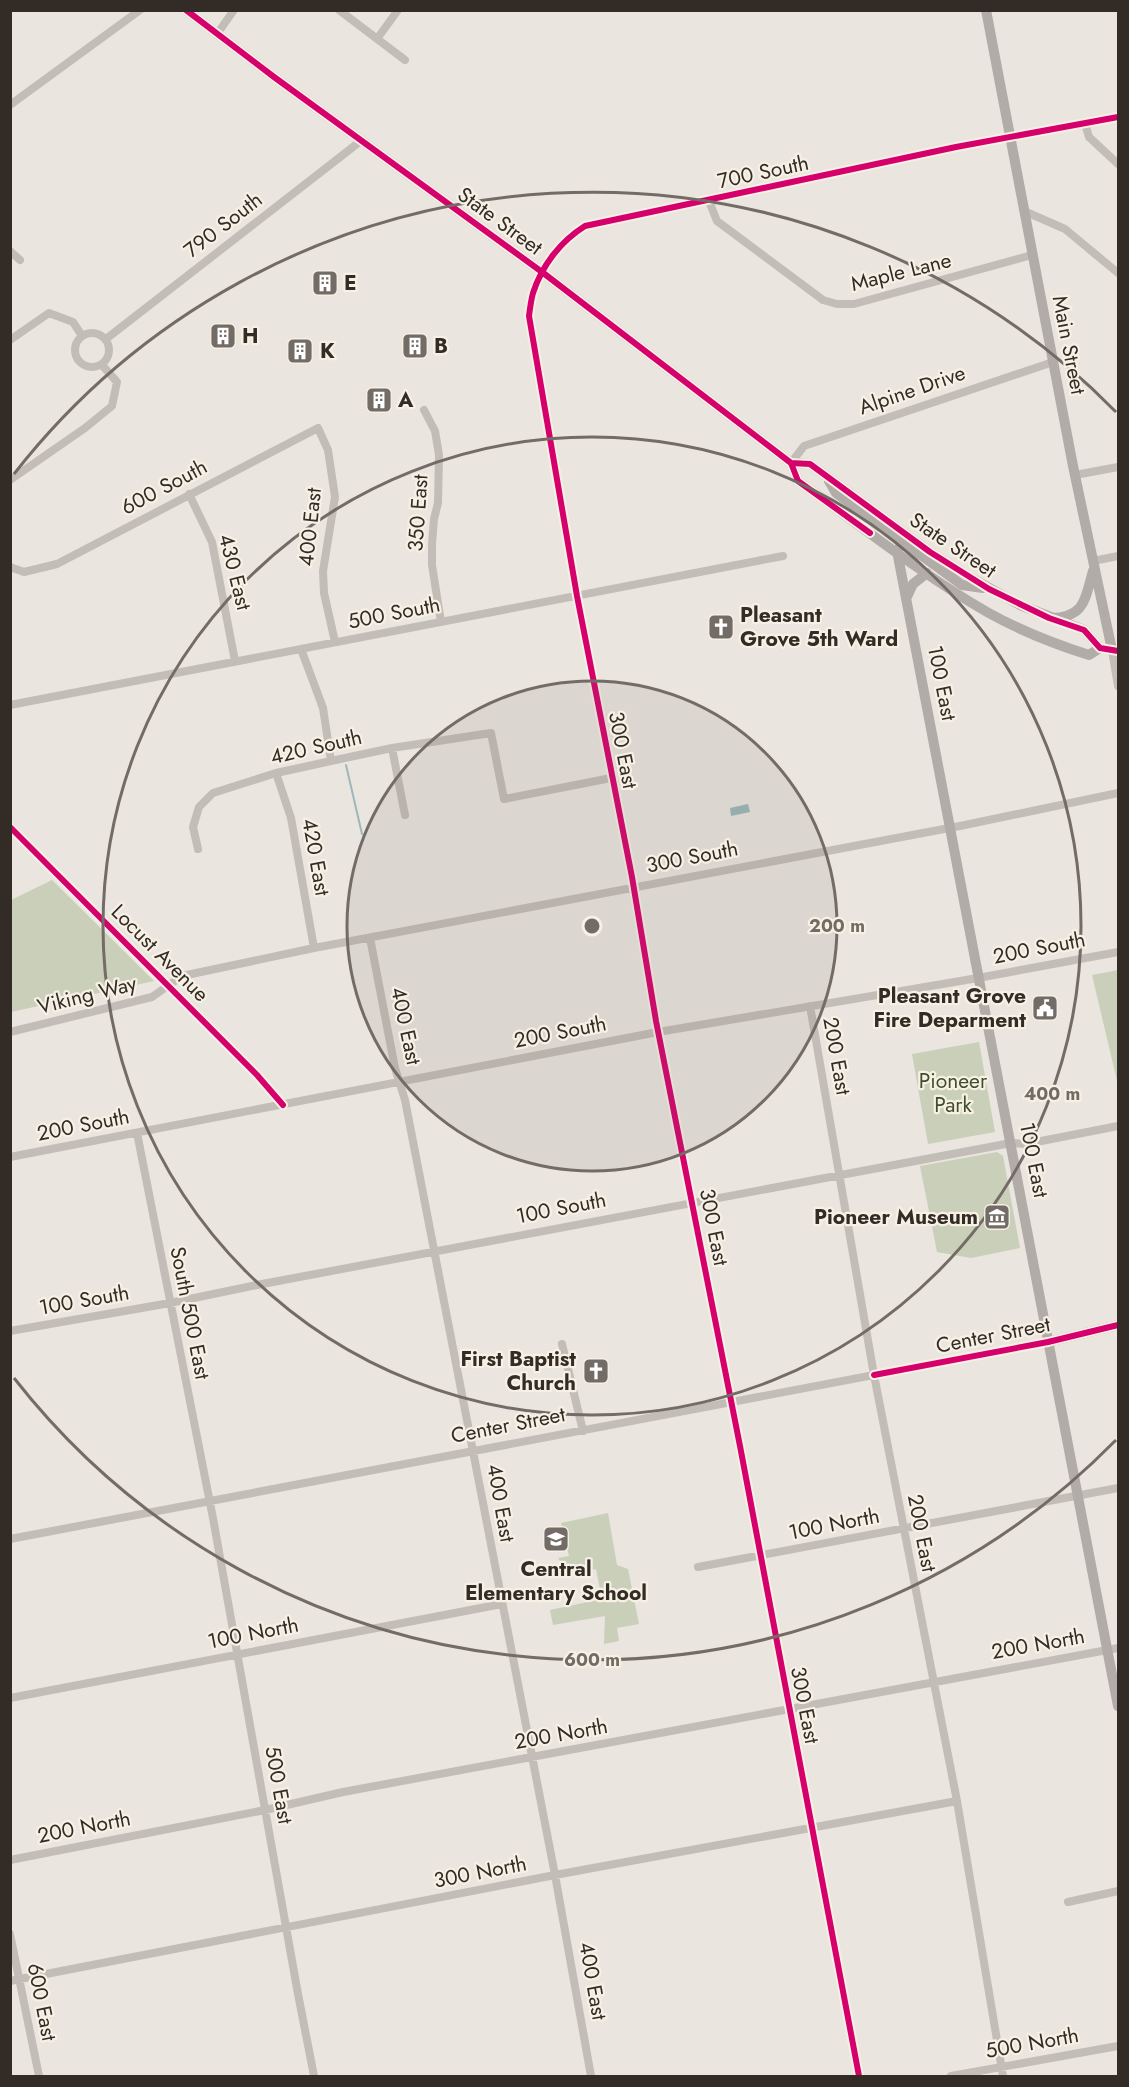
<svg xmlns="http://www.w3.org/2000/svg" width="1129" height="2087" font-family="Jost,sans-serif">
  <rect width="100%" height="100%" fill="#eae5de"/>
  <!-- green -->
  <path fill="#c9cfb9" d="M 52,880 L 154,981 L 11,1012 L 11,900 Z
    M 1118,970 L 1118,1085 L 1092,975 Z
    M 979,1042 L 995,1132 L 928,1144 L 912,1054 Z
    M 997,1152 L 1003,1156 L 1020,1248 L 971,1258 L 937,1252 L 920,1166 Z
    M 608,1513 L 617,1565 L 628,1569 L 639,1624 L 617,1628 L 619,1641 L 604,1644 L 605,1616 L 553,1625 L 550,1610 L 602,1599 L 596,1569 L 568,1574 L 558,1558 L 569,1556 L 561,1523 Z"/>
  <!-- water -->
  <path fill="#9cb8ba" d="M 748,804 L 750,812 L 731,816 L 730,808 Z"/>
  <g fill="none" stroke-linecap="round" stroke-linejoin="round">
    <!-- stream -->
    <path stroke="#9cb8ba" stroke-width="2" d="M 346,765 L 362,834"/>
    <!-- minor -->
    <path stroke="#c3bdb7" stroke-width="8" d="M 339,10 L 405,60
      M 217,34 L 234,10
      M 377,39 L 398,10
      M 10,105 L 140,10
      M 1085,124 L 1089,137 L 1118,164
      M 709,201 L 717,221 L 823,300 L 837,304 L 854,304 L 1032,255
      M 1024,211 L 1065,229 L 1118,273
      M 10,251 L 20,260
      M75 350a17 17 0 1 1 34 0a17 17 0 1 1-34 0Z
      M 106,339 L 362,140
      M 10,340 L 49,313 L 73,322 L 82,336
      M 424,410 L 435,431 L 439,455 L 438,503 L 434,519 L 432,544 L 432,565 L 441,622
      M 791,463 L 804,446 L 1053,362
      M 1075,475 L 1118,467
      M 10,480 L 85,428 L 112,406 L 117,382 L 102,365
      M 189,494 L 212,542 L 235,661
      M 1093,561 L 1118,556
      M 10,567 L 24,572 L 57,564 L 318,428 L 328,450 L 335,497 L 323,571 L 324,593 L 335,642
      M 301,649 L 323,708 L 331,761
      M 1112,650 L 1118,686
      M 10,705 L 783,556
      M 392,748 L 405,815
      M 276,773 L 291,818 L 314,948
      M 10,827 L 257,1075 L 283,1105
      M 198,849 L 193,827 L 199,807 L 213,793 L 276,773 L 331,761 L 392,748 L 491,733 L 504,799 L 611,778
      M 370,938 L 395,1068 L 405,1100 L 555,1875 L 591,2076
      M 810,1006 L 874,1375 L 957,1801 L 1003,2076
      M 10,1032 L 152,997 L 182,976 L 314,948 L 960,826 L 1118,793
      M 137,1133 L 213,1518 L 298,1994 L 314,2076
      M 10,1157 L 658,1032 L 978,978 L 1118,952
      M 10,1331 L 170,1303 L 257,1285 L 1011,1143 L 1026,1144 L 1118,1126
      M 562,1344 L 583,1431
      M 10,1539 L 1048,1342
      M 698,1567 L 1118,1488
      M 10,1698 L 502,1604
      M 10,1860 L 265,1810 L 343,1792 L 1118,1648
      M 1068,1902 L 1118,1891
      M 10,1934 L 39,2076
      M 10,1981 L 555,1875 L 957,1801
      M 859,2076 L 740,1446 L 656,1021 L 632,877 L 577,596 L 529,316 C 530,308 531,300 533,293 C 542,265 561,241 585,226 L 956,147 L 1118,117
      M 951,2076 L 1118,2046"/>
    <!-- major -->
    <path stroke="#b1aca7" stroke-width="10" d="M 186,10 L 274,77 L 542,272 L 791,463 L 810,464 L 930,552 L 968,576 L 1020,605 L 1084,630 L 1100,648
      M 986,10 L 1073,466 L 1112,650
      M 791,463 L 798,481 C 860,525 921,574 987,612 C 1019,630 1054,644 1089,655 L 1100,648
      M 829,481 L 836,493 L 962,585 L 983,588
      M 903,543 L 897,551 L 1118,1706
      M 906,599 L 913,584 L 927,573
      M 1051,618 C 1086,617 1085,598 1093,571
      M 1048,1342 L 1118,1325"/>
    <defs>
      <path id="cycleway" d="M 186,10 L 274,77 L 542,272 L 791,463 L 810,464 L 930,552 L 989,589 L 1049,618 L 1084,630 L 1100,648 L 1118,651
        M 791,463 L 798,481 L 870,533
        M 10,827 L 257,1075 L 283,1105
        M 874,1375 L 1048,1342 L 1118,1325
        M 859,2076 L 740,1446 L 656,1021 L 632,877 L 577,596 L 529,316 C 530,308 531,300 533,293 C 542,265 561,241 585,226 L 956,147 L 1118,117"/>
    </defs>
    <!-- cycleway casing -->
    <use href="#cycleway" stroke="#f7f0e5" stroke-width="10"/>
    <!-- cycleway -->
    <use href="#cycleway" stroke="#d6006c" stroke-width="6"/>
  </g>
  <!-- distance rings -->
  <circle cx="592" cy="926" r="245" fill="#736c66" fill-opacity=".12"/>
  <g fill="none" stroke="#736c66" stroke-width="3">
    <circle cx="592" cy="926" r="245"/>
    <circle cx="592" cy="926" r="489"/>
    <path d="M1116 1440A734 734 0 0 1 14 1378M14 474A734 734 0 0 1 1116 412"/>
  </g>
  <!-- icons -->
  <defs>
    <symbol id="building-square" viewBox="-11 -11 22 22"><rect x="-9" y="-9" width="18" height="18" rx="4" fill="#736c66" stroke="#f7f0e5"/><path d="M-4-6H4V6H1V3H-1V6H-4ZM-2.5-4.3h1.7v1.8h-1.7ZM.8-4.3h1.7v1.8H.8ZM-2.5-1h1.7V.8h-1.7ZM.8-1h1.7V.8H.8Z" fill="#fff"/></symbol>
    <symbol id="church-square" viewBox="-11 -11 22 22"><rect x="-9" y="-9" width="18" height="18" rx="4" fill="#736c66" stroke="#f7f0e5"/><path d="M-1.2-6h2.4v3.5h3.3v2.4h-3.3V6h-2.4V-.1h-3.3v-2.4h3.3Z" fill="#fff"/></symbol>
    <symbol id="civic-square" viewBox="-11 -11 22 22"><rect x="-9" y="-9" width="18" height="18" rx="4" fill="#736c66" stroke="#f7f0e5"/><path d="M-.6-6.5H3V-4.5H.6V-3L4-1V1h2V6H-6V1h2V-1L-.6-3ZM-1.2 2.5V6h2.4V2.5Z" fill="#fff"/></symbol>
    <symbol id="museum-square" viewBox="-11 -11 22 22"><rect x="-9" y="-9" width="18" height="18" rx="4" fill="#736c66" stroke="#f7f0e5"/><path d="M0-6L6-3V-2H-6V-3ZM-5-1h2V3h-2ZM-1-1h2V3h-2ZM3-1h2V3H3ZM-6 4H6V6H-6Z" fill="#fff"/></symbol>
    <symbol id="school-square" viewBox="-11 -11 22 22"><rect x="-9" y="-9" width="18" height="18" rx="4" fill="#736c66" stroke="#f7f0e5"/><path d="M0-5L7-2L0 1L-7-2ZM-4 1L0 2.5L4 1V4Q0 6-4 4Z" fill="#fff"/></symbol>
  </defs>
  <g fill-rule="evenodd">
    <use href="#building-square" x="310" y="268" width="30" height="30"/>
    <use href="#building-square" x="208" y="321" width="30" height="30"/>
    <use href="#building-square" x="400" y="331" width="30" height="30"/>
    <use href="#building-square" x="285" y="336" width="30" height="30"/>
    <use href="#building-square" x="364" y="385" width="30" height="30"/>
    <use href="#church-square" x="706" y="612" width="30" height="30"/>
    <use href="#civic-square" x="1030" y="993" width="30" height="30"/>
    <use href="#museum-square" x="982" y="1202" width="30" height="30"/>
    <use href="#church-square" x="581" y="1356" width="30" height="30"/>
    <use href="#school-square" x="541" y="1524" width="30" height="30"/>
  </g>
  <g text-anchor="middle" stroke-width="4.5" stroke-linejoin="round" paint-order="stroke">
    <!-- street labels -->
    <g font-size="21" fill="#332b26" stroke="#f7f0e5">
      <text transform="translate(763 172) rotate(-12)" y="7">700 South</text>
      <text transform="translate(500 221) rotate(36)" y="7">State Street</text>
      <text transform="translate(223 225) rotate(-38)" y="7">790 South</text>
      <text transform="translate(901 272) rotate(-14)" y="7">Maple Lane</text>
      <text transform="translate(1069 345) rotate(79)" y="7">Main Street</text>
      <text transform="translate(912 390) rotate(-19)" y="7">Alpine Drive</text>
      <text transform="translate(164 487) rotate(-28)" y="7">600 South</text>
      <text transform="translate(418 513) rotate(-86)" y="7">350 East</text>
      <text transform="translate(310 527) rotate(-84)" y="7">400 East</text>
      <text transform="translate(953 545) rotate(34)" y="7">State Street</text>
      <text transform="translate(235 572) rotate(76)" y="7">430 East</text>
      <text transform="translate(394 613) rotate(-11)" y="7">500 South</text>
      <text transform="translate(942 683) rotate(79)" y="7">100 East</text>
      <text transform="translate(316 747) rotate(-13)" y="7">420 South</text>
      <text transform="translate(623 750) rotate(79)" y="7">300 East</text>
      <text transform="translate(316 857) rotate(80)" y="7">420 East</text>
      <text transform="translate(692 857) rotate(-11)" y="7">300 South</text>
      <text transform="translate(1039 948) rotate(-11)" y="7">200 South</text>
      <text transform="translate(160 953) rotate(45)" y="7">Locust Avenue</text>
      <text transform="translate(87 995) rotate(-14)" y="7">Viking Way</text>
      <text transform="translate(406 1026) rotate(78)" y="7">400 East</text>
      <text transform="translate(560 1032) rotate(-11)" y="7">200 South</text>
      <text transform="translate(837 1056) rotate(80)" y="7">200 East</text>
      <text transform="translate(83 1125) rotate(-11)" y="7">200 South</text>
      <text transform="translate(1034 1160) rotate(79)" y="7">100 East</text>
      <text transform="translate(561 1208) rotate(-11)" y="7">100 South</text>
      <text transform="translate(714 1227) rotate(79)" y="7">300 East</text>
      <text transform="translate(84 1300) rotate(-10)" y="7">100 South</text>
      <text transform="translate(190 1313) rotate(79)" y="7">South 500 East</text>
      <text transform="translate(993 1335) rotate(-11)" y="7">Center Street</text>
      <text transform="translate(508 1425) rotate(-11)" y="7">Center Street</text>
      <text transform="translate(501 1503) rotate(80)" y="7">400 East</text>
      <text transform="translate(834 1524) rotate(-11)" y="7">100 North</text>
      <text transform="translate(922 1533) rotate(79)" y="7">200 East</text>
      <text transform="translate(253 1633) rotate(-11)" y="7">100 North</text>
      <text transform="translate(1038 1644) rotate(-10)" y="7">200 North</text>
      <text transform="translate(805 1705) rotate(79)" y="7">300 East</text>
      <text transform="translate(561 1734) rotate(-10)" y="7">200 North</text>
      <text transform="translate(279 1785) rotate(80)" y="7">500 East</text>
      <text transform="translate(84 1827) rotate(-11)" y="7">200 North</text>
      <text transform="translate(480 1872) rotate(-11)" y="7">300 North</text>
      <text transform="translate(593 1981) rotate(80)" y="7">400 East</text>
      <text transform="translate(42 2002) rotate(79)" y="7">600 East</text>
      <text transform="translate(1032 2043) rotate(-10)" y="7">500 North</text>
    </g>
    <!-- poi labels -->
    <g font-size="21" font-weight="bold" fill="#332b26" stroke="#f7f0e5" text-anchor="start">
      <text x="344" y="290">E</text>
      <text x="242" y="343">H</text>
      <text x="434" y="353">B</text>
      <text x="320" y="358">K</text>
      <text x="398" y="407">A</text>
      <text x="740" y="622">Pleasant<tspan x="740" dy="24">Grove 5th Ward</tspan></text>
      <text x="1026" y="1003" text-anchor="end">Pleasant Grove<tspan x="1026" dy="24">Fire Deparment</tspan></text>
      <text x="978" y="1224" text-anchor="end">Pioneer Museum</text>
      <text x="576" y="1366" text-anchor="end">First Baptist<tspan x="576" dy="24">Church</tspan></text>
      <text x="556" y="1576" text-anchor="middle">Central<tspan x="556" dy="24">Elementary School</tspan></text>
    </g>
    <!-- park labels -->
    <g font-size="21" fill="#3f4f2c" stroke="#f7f0e5">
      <text x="953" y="1088">Pioneer<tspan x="953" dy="24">Park</tspan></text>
    </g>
  </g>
  <circle cx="592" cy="926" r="9" fill="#736c66" stroke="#f7f0e5" stroke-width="3"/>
  <g font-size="18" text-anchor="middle" font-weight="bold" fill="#736c66" stroke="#f7f0e5" stroke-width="4.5" stroke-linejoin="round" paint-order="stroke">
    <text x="837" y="932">200 m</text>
    <text x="1052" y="1100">400 m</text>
    <text x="592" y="1666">600 m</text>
  </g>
  <!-- border -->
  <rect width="1129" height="2087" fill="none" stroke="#332b26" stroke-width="24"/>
</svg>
